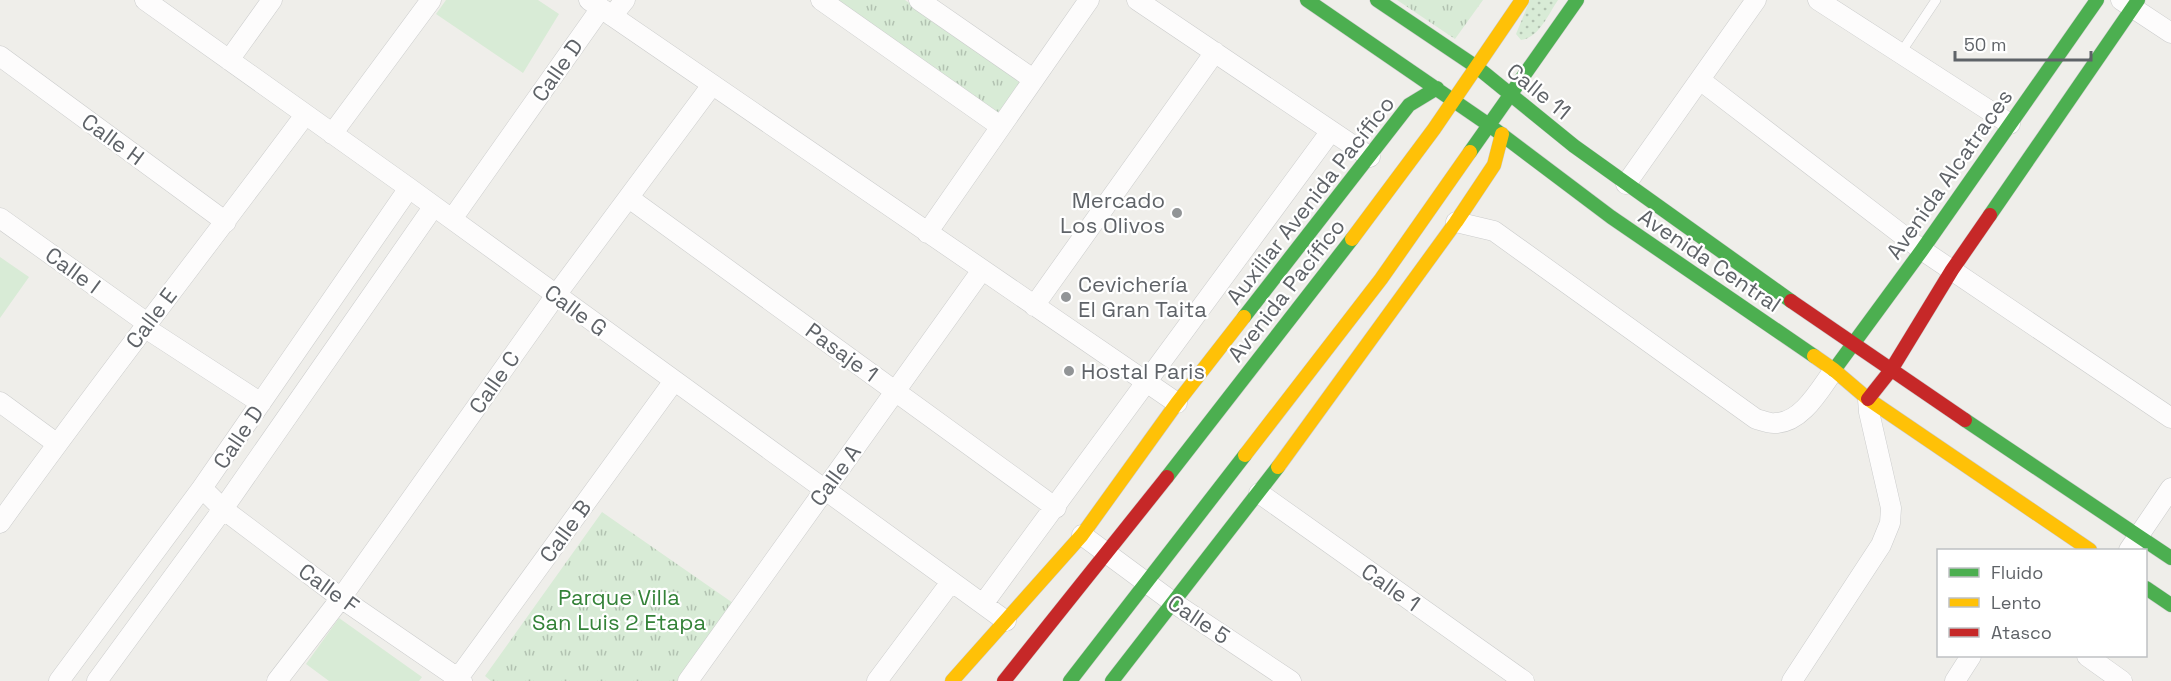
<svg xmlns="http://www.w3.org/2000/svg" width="2171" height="681" font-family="'Space Grotesk',sans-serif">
  <defs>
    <pattern id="grass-dots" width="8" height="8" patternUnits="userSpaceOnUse" patternTransform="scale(1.5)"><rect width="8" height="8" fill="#d8ebd6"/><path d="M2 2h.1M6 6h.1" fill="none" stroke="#b2c2b1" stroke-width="1.8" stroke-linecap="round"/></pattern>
    <pattern id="park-tufts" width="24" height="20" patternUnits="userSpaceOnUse" patternTransform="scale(1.5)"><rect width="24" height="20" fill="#d8ebd6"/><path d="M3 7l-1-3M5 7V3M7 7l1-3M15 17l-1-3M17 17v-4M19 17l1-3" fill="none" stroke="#b2c2b1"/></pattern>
  </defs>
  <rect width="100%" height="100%" fill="#efeeea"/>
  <!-- grass -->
  <path fill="url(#grass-dots)" d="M 1530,0 L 1558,0 C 1549,13 1539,38 1521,40 L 1516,34 Z"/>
  <!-- park -->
  <path fill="url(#park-tufts)" d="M 837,0 L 905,0 L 1023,81 L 998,117 Z
    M 1397,0 L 1483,0 L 1455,39 Z
    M 602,512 L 733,603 L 677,681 L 491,681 L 485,676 Z"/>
  <!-- garden -->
  <path fill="#d8ebd6" d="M 446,0 L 538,0 L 559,14 L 523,73 L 436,14 Z
    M 0,257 L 29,277 L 0,318 Z
    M 339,618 L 422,677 L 419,681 L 329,681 L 306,664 Z"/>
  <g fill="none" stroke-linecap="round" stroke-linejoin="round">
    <defs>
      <path id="lane" d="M 1900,54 L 1936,0"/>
      <path id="street" d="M 145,0 L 409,188 L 1006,621
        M 589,0 L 1177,403
        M 821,0 L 1000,126
        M 919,0 L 1033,79
        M 1137,0 L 1370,157
        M 1818,0 L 2010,124
        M 2121,0 L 2171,33
        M 612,16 L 625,0
        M 0,56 L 226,222
        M 229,60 L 272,0
        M 1700,80 L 1922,250 L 2171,418
        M 332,134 L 431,0
        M 1626,184 L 1756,0
        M 629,198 L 1056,508
        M 0,218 L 147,323
        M 452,219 L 601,8
        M 1456,222 L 1494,231 L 1756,419 C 1761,420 1769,424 1775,423 C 1802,423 1820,389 1834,370
        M 927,233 L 1089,0
        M 1034,306 L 1215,52
        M 144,327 L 261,403
        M 0,402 L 56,443
        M 202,488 L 223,509 L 341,598 L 462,681
        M 1259,493 L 1524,681
        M 0,523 C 99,384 204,251 305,115
        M 1082,535 L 1174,603 L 1291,681
        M 2129,550 L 2171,488
        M 983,604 L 1331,131
        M 2087,656 L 2122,681
        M 59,681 L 202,488 L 409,188
        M 97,681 L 223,509 L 434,206
        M 277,681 L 341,598 L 556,295 L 712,85
        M 456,681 L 674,381
        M 688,681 L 982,270
        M 877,681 L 951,582
        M 1792,681 L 1881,545 L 1890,523 L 1891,508 L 1869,412 L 1868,399
        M 1955,681 L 1971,656"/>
      <path id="fast" d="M 1307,0 L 1489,125 L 1611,217 L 1814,356
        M 1377,0 L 1478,68 L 1574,146 L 1791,301
        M 1470,152 L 1577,0
        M 1990,215 L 2138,0
        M 1244,317 L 1409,105 L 1437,88
        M 1834,370 L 1922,250 L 2097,0
        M 1965,420 L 2171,558
        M 1167,477 L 1352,239
        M 2146,588 L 2171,605
        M 1070,681 L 1245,455
        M 1112,681 L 1278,467"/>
      <path id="slow" d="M 1352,239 L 1434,129 L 1522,0
        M 1814,356 L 1834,370 L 1868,399 L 2090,550
        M 1245,455 L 1381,279 L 1470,152
        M 1278,467 L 1456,222 L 1494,165 L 1502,134
        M 952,681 L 1082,535 L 1177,403 L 1244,317"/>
      <path id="jam" d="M 1791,301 L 1965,420
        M 1868,399 L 1891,370 L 1952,270 L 1990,215
        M 1004,681 L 1167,477"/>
    </defs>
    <!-- lane casing -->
    <use href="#lane" stroke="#cbcccc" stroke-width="10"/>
    <!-- street casing -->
    <use href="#street" stroke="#cbcccc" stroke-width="21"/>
    <!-- fast casing -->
    <use href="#fast" stroke="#cacacb" stroke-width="15"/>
    <!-- slow casing -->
    <use href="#slow" stroke="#cacacb" stroke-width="15"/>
    <!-- jam casing -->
    <use href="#jam" stroke="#cacacb" stroke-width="15"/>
    <!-- lane -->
    <use href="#lane" stroke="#fdfcfc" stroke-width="9"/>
    <!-- street -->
    <use href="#street" stroke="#fdfcfc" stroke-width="20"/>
    <!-- fast -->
    <use href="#fast" stroke="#4caf50" stroke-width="14"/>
    <!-- slow -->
    <use href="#slow" stroke="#ffc107" stroke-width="14"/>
    <!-- jam -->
    <use href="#jam" stroke="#c62828" stroke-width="14"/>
  </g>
  <!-- markers -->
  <g fill="#919496" stroke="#fff" stroke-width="2">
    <circle cx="1177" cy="213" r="6"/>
    <circle cx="1066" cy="297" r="6"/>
    <circle cx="1069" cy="371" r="6"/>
  </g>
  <g text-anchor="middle" stroke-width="4.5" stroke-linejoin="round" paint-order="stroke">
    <!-- street labels -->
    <g font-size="22" fill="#5f6368" stroke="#fff">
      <text transform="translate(557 70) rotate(-55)" y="8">Calle D</text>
      <text transform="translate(1539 91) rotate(39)" y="8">Calle 11</text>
      <text transform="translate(113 139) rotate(36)" y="8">Calle H</text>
      <text transform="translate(1949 174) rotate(-55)" y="8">Avenida Alcatraces</text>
      <text transform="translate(1310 200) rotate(-52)" y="8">Auxiliar Avenida Pacífico</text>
      <text transform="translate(1710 260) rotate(34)" y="8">Avenida Central</text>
      <text transform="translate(73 270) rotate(36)" y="8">Calle I</text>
      <text transform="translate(1286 290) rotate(-52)" y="8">Avenida Pacífico</text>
      <text transform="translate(576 310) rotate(36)" y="8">Calle G</text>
      <text transform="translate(151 318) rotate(-53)" y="8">Calle E</text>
      <text transform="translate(842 352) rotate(36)" y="8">Pasaje 1</text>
      <text transform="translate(494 382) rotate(-55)" y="8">Calle C</text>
      <text transform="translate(238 437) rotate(-56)" y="8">Calle D</text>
      <text transform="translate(835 475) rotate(-54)" y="8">Calle A</text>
      <text transform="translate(565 531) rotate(-54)" y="8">Calle B</text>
      <text transform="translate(1391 587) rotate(35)" y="8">Calle 1</text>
      <text transform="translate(329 588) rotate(36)" y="8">Calle F</text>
      <text transform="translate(1199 619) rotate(34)" y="8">Calle 5</text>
    </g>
    <!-- poi labels -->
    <g font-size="22" fill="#5f6368" stroke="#fff" text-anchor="start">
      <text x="1165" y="208" text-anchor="end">Mercado<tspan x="1165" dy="25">Los Olivos</tspan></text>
      <text x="1078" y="292">Cevichería<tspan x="1078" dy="25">El Gran Taita</tspan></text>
      <text x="1081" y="379">Hostal Paris</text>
    </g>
    <!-- park labels -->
    <g font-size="22" fill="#348238" stroke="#fff">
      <text x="619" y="605">Parque Villa<tspan x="619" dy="25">San Luis 2 Etapa</tspan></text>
    </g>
  </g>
  <!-- legend -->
  <rect x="1937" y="549" width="210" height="108" fill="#ffffff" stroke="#bfc1c3" stroke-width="1.5"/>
  <rect x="1949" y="568" width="30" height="9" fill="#4caf50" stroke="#bfc1c3" stroke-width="1.5"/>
  <text x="1991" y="579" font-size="18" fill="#5f6368">Fluido</text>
  <rect x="1949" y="598" width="30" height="9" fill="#ffc107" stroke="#bfc1c3" stroke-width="1.5"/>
  <text x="1991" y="609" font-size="18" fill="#5f6368">Lento</text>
  <rect x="1949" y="628" width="30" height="9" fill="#c62828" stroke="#bfc1c3" stroke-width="1.5"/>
  <text x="1991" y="639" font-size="18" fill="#5f6368">Atasco</text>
  <!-- scale -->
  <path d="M1955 51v9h136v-9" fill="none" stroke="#5f6368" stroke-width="3"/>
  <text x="1964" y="51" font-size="18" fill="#5f6368" stroke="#ffffff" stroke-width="4.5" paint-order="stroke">50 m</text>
</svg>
